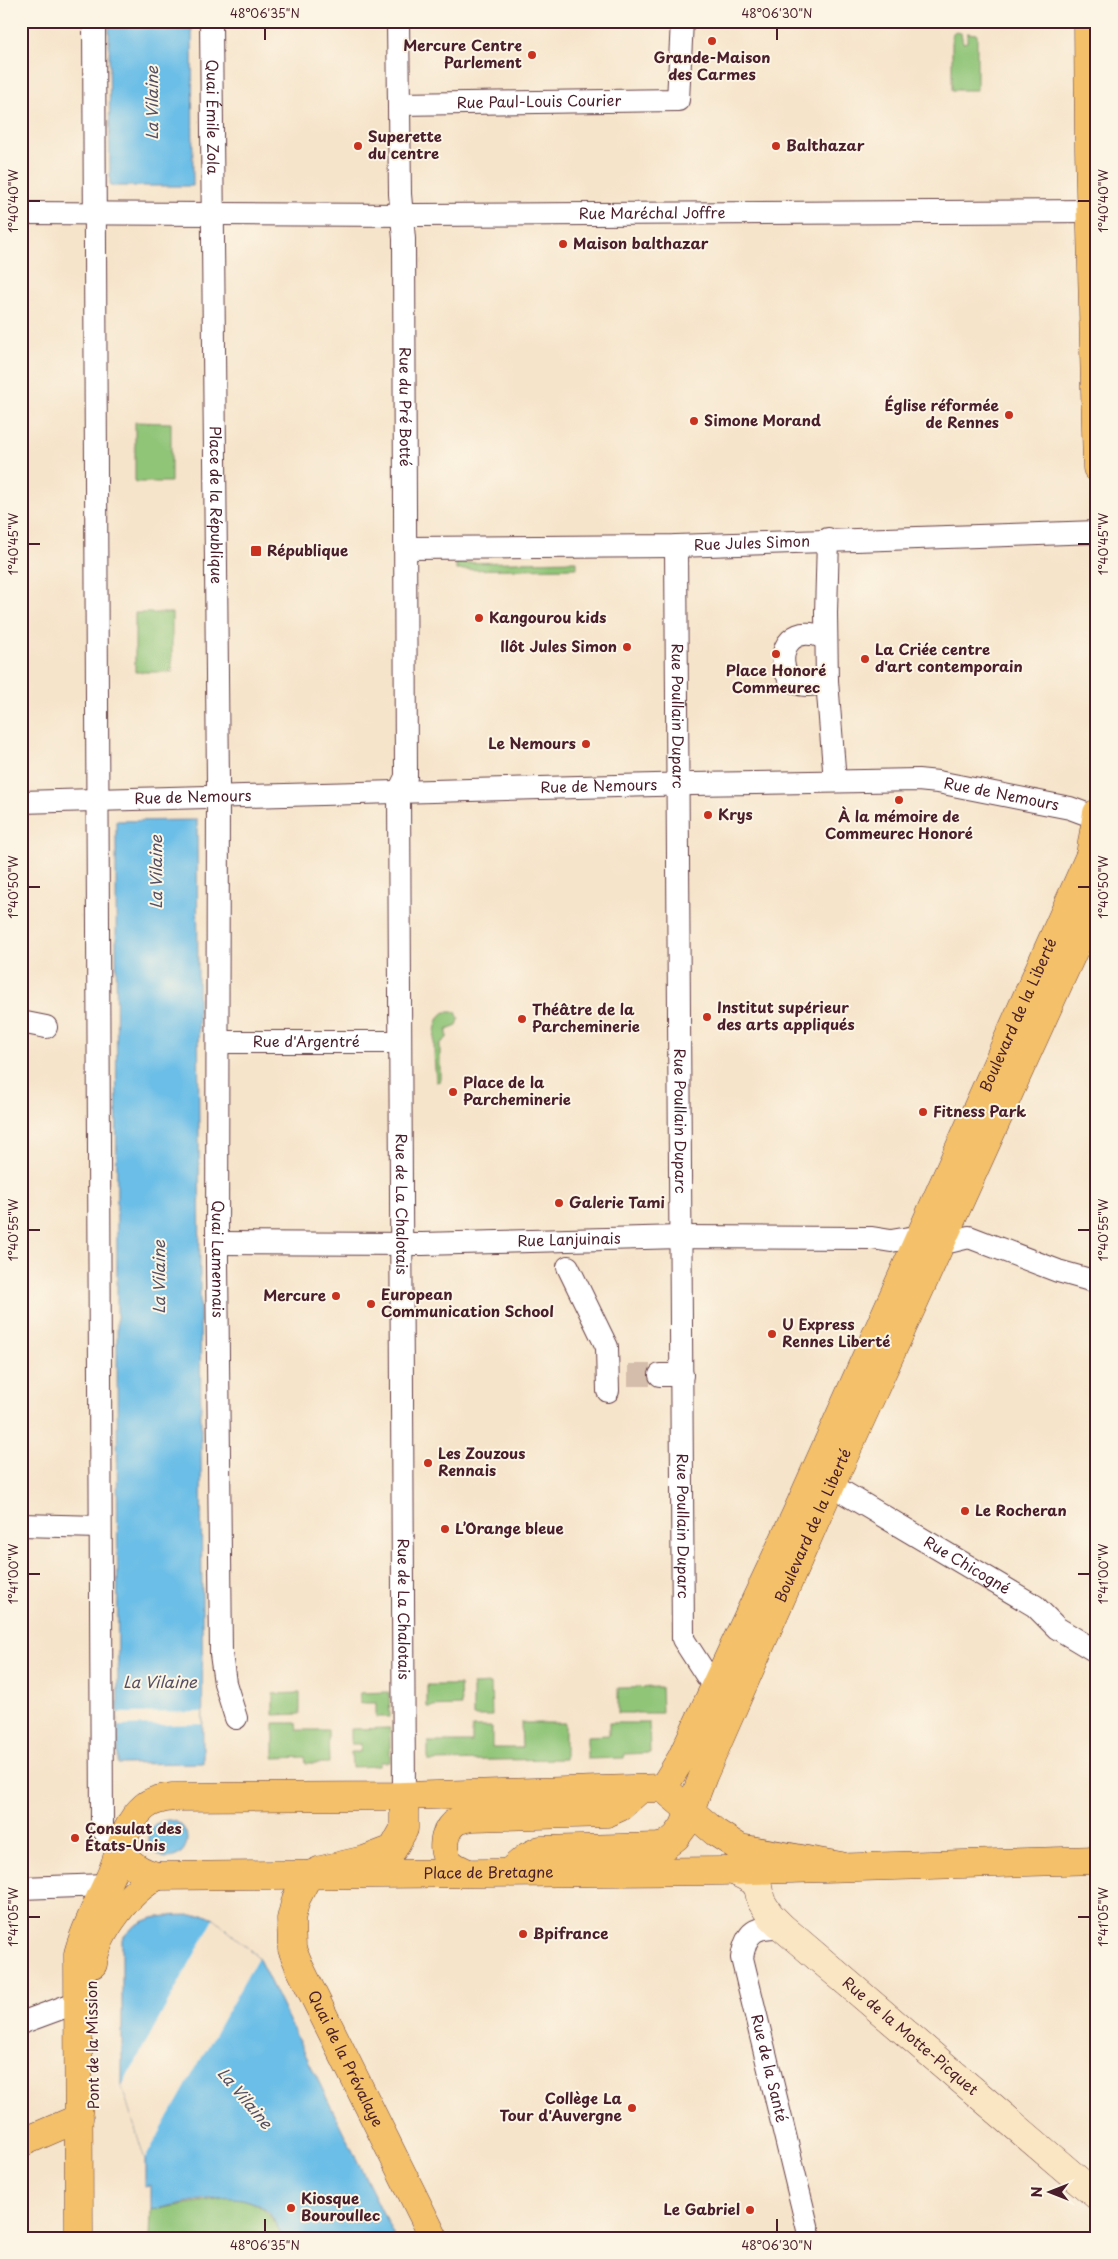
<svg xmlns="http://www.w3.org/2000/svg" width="1118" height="2259" font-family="'Playpen Sans',sans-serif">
  <rect width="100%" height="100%" fill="#fcf5e5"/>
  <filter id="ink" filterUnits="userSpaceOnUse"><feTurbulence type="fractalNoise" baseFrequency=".02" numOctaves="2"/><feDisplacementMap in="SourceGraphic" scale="10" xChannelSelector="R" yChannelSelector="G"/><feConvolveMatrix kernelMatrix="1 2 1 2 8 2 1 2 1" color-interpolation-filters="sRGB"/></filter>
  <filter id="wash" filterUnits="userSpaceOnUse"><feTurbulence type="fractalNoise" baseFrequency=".0096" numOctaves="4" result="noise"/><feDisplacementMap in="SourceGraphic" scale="20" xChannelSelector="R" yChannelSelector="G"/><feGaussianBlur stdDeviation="1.12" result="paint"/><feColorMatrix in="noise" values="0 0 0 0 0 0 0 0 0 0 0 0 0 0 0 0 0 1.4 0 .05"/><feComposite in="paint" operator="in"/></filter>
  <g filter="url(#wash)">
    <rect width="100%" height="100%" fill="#f6e4ca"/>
    <!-- green -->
    <path fill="#90c578" stroke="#6d7252" d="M 954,32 L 961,33 L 963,43 L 967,42 L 967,33 L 977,34 L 977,90 L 952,90 L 952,34 Z
      M 135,422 L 171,423 L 171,482 L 135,482 Z
      M 577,561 L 577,568 L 456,570 L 456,563 Z
      M 135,613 L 172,613 L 172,672 L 135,672 Z
      M 445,1012 L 456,1012 L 459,1019 L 457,1026 L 447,1030 L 447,1038 L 440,1044 L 440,1081 L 436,1082 C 435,1066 429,1019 445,1012 Z
      M 491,1684 L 492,1716 L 473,1716 L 473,1685 Z
      M 427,1685 L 460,1685 L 461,1706 L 427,1707 Z
      M 661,1687 L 662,1713 L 618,1713 L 618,1688 Z
      M 389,1692 L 390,1717 L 376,1717 L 376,1703 L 360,1703 L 360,1693 Z
      M 300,1693 L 300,1714 L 273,1715 L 273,1694 Z
      M 274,1723 L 296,1723 L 297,1730 L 328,1730 L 329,1763 L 306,1763 L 305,1757 L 274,1758 Z
      M 521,1723 L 565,1723 L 565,1759 L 428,1761 L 428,1742 L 472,1742 L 472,1727 L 492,1727 L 492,1748 L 522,1748 Z
      M 609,1723 L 649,1723 L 650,1753 L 625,1754 L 624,1758 L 587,1759 L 587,1736 L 609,1735 Z
      M 390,1728 L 390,1762 L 380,1762 L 379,1766 L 352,1767 L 351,1752 L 360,1752 L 361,1744 L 351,1744 L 351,1729 Z
      M 229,2197 C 260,2200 270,2212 283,2238 L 150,2238 L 151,2210 Z"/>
    <!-- water -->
    <path fill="#6bbee7" stroke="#5a6e89" d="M 109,21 L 192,21 L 193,186 L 110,186 Z
      M 197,820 L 203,1763 L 118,1764 L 116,821 Z
      M149 1839a19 19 0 1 1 38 0a19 19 0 1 1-38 0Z
      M 205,1915 L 214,1919 L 258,1957 L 395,2238 L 283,2238 C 278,2229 275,2219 267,2211 C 239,2185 186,2204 151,2210 L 151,2185 L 145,2186 L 145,2159 L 122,2086 L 122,1939 C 142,1911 174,1916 205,1915 Z"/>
    <!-- pier -->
    <path fill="#f6e4ca" d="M 202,1712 L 202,1724 L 118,1726 L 118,1713 Z
      M 214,1919 L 258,1957 L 145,2159 L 122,2086 Z"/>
  </g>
  <g filter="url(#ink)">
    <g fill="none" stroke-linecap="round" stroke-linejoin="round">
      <!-- street-tunnel -->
      <path stroke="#d4bdaa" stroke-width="22" stroke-dasharray="22 11" stroke-linecap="butt" d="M 628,1375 L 660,1375"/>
      <defs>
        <g id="street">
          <path d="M 94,21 L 102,1828 L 119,1851"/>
          <path id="s1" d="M 211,21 L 218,784 L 217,1260 L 221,1654 L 225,1683 L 236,1718"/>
          <path id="s2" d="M 398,21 L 400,194 L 404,239 L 406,777 L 399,791 L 404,1796"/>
          <path id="s3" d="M 399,104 L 678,100 L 682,21"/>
          <path id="s4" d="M 21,213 L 415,215 L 1092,211"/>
          <path d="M 828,539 L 826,613 L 827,681 L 835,781"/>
          <path id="s5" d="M 676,546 L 683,1639 L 714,1687"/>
          <path id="s6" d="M 406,548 L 676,546 L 1097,532"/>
          <path d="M 826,639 C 822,637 816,634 811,634 C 776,629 773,686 808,685 C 814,685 821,683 827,681"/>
          <path id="s7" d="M 21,802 L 693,784 L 918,780 L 938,782 L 1070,808 L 1097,818"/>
          <path d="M 21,1022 L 46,1027"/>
          <path id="s8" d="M 218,1049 L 221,1043 L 227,1042 L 400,1042"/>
          <path id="s9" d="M 217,1243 L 422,1244 L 681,1237 L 872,1238 L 891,1241 L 921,1236 L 940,1244 L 969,1237 L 1058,1271 L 1097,1282"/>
          <path d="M 568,1267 L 607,1347 L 608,1391"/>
          <path d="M 660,1375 L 682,1375"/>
          <path id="s10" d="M 831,1485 L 1035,1606 L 1057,1628 L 1097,1652"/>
          <path d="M 21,1525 L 100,1527"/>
          <path d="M 21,1888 L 106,1885"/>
          <path id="s11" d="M 782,1927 C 756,1926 746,1931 742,1958 L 810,2238"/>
          <path d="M 21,2023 L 78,2002"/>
        </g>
        <g id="secondary">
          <path id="s12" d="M 732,1870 L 752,1880 L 758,1887 L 761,1901 L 770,1915 L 782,1927 L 1097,2196"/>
        </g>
        <g id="primary">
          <path d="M 1088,21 L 1089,150 L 1097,468"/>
          <path id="s13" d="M 663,1788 L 681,1759 L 796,1514 L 1090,855 L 1097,813"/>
          <path id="s14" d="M 404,1796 L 404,1829 L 393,1849 L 364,1860 L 321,1870 L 308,1876 L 296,1899 L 291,1919 L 292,1949 L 299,1966 L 434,2238"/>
          <path id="s15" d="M 119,1851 C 130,1864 141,1873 158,1876 L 722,1871 L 1097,1860"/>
          <path d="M 466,1872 C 459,1869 450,1865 447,1858 C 441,1846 445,1828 457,1821 C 461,1819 468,1818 472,1817 L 607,1813 L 620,1807 L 639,1790"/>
          <path id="s16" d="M 509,1872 L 528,1856 L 540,1850 L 659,1847 L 666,1845 L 676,1837 L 684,1826 L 703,1776 L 831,1485 L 1097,899"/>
          <path d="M 93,1964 C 96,1933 131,1889 158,1876"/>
          <path d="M 21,2143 L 79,2118"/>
          <path d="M 79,2238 L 78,1954 C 85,1927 98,1904 109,1879 C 120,1856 123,1825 144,1807 C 152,1800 163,1798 173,1797 L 404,1796 L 663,1788 L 715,1832 L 740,1848 L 841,1866"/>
        </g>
      </defs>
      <!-- street casing -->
      <use href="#street" stroke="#643d43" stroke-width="24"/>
      <!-- secondary casing -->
      <use href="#secondary" stroke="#643d43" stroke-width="29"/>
      <!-- primary casing -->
      <use href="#primary" stroke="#643d43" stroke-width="29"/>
      <!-- street -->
      <use href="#street" stroke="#fff" stroke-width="22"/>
      <!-- secondary -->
      <use href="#secondary" stroke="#fbe6c3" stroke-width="28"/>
      <!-- primary -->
      <use href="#primary" stroke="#f4c16a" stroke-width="28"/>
    </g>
  </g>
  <!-- ticks -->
  <path fill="none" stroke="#4a1f2b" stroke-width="2" d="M 265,28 L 265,40M 777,28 L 777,40M 28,201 L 40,201M 1078,201 L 1090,201M 28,544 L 40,544M 1078,544 L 1090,544M 28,887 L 40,887M 1078,887 L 1090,887M 28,1230 L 40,1230M 1078,1230 L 1090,1230M 28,1574 L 40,1574M 1078,1574 L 1090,1574M 28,1917 L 40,1917M 1078,1917 L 1090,1917M 265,2219 L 265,2232M 777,2219 L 777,2232"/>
  <!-- markers -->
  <g fill="#c8321e" stroke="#fcf5e5" stroke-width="2">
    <circle cx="712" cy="41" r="5"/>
    <circle cx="532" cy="55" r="5"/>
    <circle cx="358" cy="146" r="5"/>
    <circle cx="776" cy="146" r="5"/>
    <circle cx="563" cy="244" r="5"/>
    <circle cx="1009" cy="415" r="5"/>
    <circle cx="694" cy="421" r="5"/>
    <rect x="250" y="545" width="12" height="12" rx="2.5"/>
    <circle cx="479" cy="618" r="5"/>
    <circle cx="627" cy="647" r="5"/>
    <circle cx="776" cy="654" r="5"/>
    <circle cx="865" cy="659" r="5"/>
    <circle cx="586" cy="744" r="5"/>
    <circle cx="899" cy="800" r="5"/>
    <circle cx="708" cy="815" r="5"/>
    <circle cx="707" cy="1017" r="5"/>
    <circle cx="522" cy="1019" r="5"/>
    <circle cx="453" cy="1092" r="5"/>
    <circle cx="923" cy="1112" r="5"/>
    <circle cx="559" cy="1203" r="5"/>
    <circle cx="336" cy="1296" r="5"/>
    <circle cx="371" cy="1304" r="5"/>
    <circle cx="772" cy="1334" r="5"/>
    <circle cx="428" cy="1463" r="5"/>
    <circle cx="965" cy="1511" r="5"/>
    <circle cx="445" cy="1529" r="5"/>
    <circle cx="75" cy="1838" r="5"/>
    <circle cx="523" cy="1934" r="5"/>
    <circle cx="632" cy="2108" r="5"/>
    <circle cx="291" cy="2208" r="5"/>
    <circle cx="750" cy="2210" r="5"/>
  </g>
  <g text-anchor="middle" stroke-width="4" stroke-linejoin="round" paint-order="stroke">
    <!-- poi labels -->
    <g font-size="15" font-weight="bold" fill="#4a1f2b" stroke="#fcf5e5" text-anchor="start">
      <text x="522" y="51" text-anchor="end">Mercure Centre<tspan x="522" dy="17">Parlement</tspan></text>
      <text x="712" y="63" text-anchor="middle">Grande-Maison<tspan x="712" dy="17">des Carmes</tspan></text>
      <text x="368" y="142">Superette<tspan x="368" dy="17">du centre</tspan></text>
      <text x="786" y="151">Balthazar</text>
      <text x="573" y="249">Maison balthazar</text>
      <text x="999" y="411" text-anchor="end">Église réformée<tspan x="999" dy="17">de Rennes</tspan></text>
      <text x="704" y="426">Simone Morand</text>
      <text x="267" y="556">République</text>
      <text x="489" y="623">Kangourou kids</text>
      <text x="617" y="652" text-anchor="end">Ilôt Jules Simon</text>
      <text x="875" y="655">La Criée centre<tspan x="875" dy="17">d'art contemporain</tspan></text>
      <text x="776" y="676" text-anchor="middle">Place Honoré<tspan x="776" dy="17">Commeurec</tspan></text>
      <text x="576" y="749" text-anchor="end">Le Nemours</text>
      <text x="718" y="820">Krys</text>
      <text x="899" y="822" text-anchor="middle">À la mémoire de<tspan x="899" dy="17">Commeurec Honoré</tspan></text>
      <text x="717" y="1013">Institut supérieur<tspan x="717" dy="17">des arts appliqués</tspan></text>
      <text x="532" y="1015">Théâtre de la<tspan x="532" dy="17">Parcheminerie</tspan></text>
      <text x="463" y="1088">Place de la<tspan x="463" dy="17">Parcheminerie</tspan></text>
      <text x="933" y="1117">Fitness Park</text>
      <text x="569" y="1208">Galerie Tami</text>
      <text x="381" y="1300">European<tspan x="381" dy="17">Communication School</tspan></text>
      <text x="326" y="1301" text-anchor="end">Mercure</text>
      <text x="782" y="1330">U Express<tspan x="782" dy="17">Rennes Liberté</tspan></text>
      <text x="438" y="1459">Les Zouzous<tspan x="438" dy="17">Rennais</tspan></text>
      <text x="975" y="1516">Le Rocheran</text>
      <text x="455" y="1534">L’Orange bleue</text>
      <text x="85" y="1834">Consulat des<tspan x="85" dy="17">États-Unis</tspan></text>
      <text x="533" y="1939">Bpifrance</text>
      <text x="622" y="2104" text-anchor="end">Collège La<tspan x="622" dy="17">Tour d'Auvergne</tspan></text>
      <text x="301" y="2204">Kiosque<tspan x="301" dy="17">Bouroullec</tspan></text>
      <text x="740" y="2215" text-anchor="end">Le Gabriel</text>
    </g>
    <!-- street labels -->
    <g font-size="15" fill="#4a1f2b" stroke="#fcf5e5">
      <text dy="5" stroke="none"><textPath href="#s3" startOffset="140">Rue Paul-Louis Courier</textPath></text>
      <text dy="5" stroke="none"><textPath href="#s1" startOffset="96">Quai Émile Zola</textPath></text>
      <text dy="5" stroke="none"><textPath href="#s4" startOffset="631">Rue Maréchal Joffre</textPath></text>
      <text dy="5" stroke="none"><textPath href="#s2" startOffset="386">Rue du Pré Botté</textPath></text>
      <text dy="5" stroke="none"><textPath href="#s1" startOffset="484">Place de la République</textPath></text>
      <text dy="5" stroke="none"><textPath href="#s6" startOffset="346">Rue Jules Simon</textPath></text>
      <text dy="5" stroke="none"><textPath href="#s5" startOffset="170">Rue Poullain Duparc</textPath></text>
      <text dy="5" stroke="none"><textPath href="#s7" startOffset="578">Rue de Nemours</textPath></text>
      <text dy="5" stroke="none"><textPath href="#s7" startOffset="982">Rue de Nemours</textPath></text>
      <text dy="5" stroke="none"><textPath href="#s7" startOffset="172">Rue de Nemours</textPath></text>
      <text dy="5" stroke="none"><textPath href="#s13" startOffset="851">Boulevard de la Liberté</textPath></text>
      <text dy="5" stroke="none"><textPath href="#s8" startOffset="92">Rue d'Argentré</textPath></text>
      <text dy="5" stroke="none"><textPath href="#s5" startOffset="575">Rue Poullain Duparc</textPath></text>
      <text dy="5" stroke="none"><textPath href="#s2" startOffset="1185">Rue de La Chalotais</textPath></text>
      <text dy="5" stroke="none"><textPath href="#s9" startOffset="352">Rue Lanjuinais</textPath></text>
      <text dy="5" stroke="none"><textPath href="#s1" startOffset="1238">Quai Lamennais</textPath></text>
      <text dy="5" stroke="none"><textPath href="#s5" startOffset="980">Rue Poullain Duparc</textPath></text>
      <text dy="5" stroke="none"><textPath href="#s16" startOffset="518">Boulevard de la Liberté</textPath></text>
      <text dy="5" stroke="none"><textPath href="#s10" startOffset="158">Rue Chicogné</textPath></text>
      <text dy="5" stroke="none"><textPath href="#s2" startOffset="1590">Rue de La Chalotais</textPath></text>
      <text dy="5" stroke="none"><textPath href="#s15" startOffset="378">Place de Bretagne</textPath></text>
      <text dy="5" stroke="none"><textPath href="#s12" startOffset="248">Rue de la Motte-Picquet</textPath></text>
      <text transform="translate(93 2045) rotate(-91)" y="5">Pont de la Mission</text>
      <text dy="5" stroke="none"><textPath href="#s14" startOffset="344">Quai de la Prévalaye</textPath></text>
      <text dy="5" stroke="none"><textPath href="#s11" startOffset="172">Rue de la Santé</textPath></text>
    </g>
    <!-- water labels -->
    <g font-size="16" font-style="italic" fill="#544f63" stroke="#fcf5e5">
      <text transform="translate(152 103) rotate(-90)" y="6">La Vilaine</text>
      <text transform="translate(156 872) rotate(-90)" y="6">La Vilaine</text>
      <text transform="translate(159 1277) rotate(-90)" y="6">La Vilaine</text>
      <text x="160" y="1688">La Vilaine</text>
      <text transform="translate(245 2098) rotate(50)" y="6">La Vilaine</text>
    </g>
  </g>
  <!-- margin -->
  <rect width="1118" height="2259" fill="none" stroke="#fcf5e5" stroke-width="55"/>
  <!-- north arrow -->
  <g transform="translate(1050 2192) rotate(270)" stroke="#fcf5e5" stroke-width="4" paint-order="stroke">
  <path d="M0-4L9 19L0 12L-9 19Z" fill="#4a1f2b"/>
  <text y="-8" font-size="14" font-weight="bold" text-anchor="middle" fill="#4a1f2b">N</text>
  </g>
  <rect x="28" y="28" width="1062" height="2204" fill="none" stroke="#4a1f2b" stroke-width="2"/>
  <g font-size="12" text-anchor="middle" fill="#4a1f2b">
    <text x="265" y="18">48°06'35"N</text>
    <text x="777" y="18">48°06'30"N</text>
    <text transform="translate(1104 201) rotate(-90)" y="4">1°40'40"W</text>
    <text transform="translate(14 201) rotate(-90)" y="4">1°40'40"W</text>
    <text transform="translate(1104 544) rotate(-90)" y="4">1°40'45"W</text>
    <text transform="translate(14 544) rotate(-90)" y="4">1°40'45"W</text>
    <text transform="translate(1104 887) rotate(-90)" y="4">1°40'50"W</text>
    <text transform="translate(14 887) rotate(-90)" y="4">1°40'50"W</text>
    <text transform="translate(1104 1230) rotate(-90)" y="4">1°40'55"W</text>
    <text transform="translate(14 1230) rotate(-90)" y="4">1°40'55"W</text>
    <text transform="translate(1104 1574) rotate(-90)" y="4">1°41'00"W</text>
    <text transform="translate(14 1574) rotate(-90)" y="4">1°41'00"W</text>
    <text transform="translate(14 1917) rotate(-90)" y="4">1°41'05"W</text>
    <text transform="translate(1104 1917) rotate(-90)" y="4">1°41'05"W</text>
    <text x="265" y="2250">48°06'35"N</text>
    <text x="777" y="2250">48°06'30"N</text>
  </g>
</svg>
